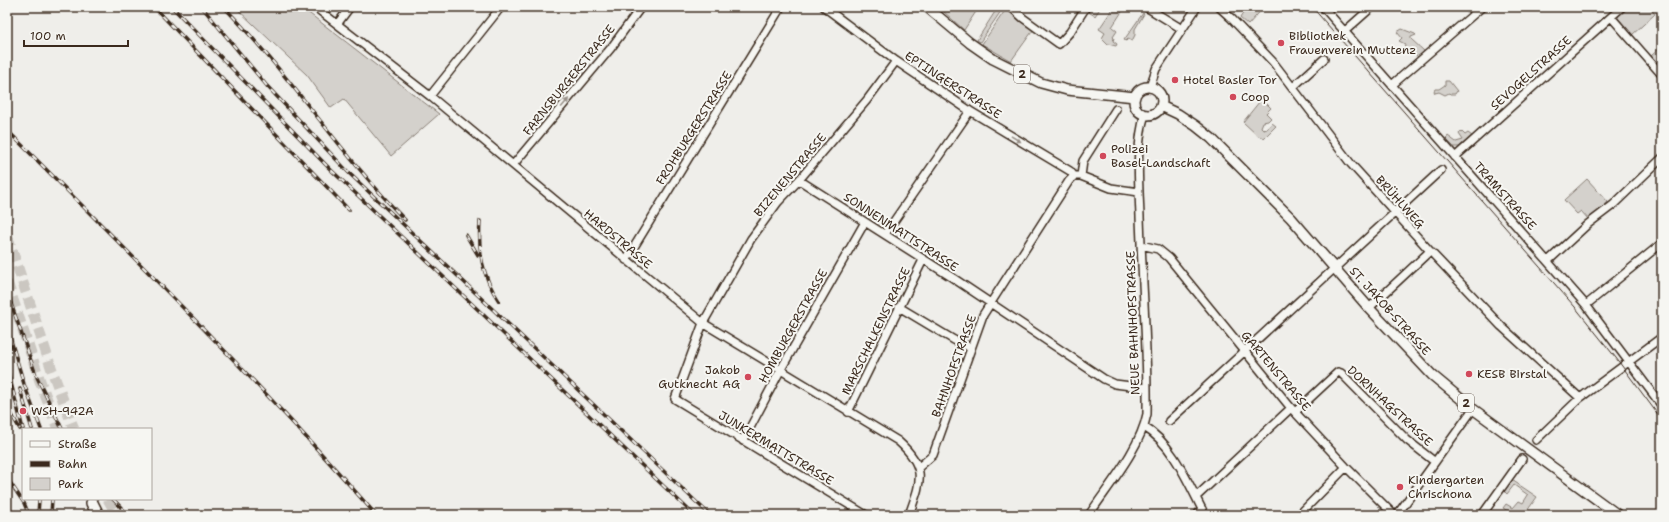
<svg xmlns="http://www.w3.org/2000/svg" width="1669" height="522" font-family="'Shantell Sans',sans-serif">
  <rect width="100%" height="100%" fill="#efeeea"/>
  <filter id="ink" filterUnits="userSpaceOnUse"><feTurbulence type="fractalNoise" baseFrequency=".025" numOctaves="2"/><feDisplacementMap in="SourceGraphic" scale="8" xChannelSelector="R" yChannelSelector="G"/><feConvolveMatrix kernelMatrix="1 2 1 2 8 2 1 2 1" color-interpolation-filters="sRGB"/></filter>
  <g filter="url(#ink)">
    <!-- green -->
    <path fill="#d4d1cc" stroke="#887e75" d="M 235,7 L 301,7 L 439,114 L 391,156 L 344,99 L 331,108 L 307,75 Z
      M 945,7 L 951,12 L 954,7 L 979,7 L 964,30 L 943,11 Z
      M 998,7 L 1003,8 L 980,42 L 977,40 Z
      M 1089,7 L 1101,7 L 1095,16 L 1087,11 Z
      M 1114,7 L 1119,7 L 1123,10 L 1112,27 L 1117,31 L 1113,37 L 1114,38 L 1113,41 L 1117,44 L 1116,46 L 1108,44 L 1102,38 L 1105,33 L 1099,29 Z
      M 1247,7 L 1264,7 L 1248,25 L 1240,18 Z
      M 1626,7 L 1649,7 L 1655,14 L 1632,35 L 1618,18 L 1618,13 Z
      M 1006,9 L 1034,29 L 1011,61 L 982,44 Z
      M 1143,13 L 1144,14 L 1135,29 L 1135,35 L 1132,41 L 1128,39 L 1126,41 L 1124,40 Z
      M 1402,29 L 1415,34 L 1416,35 L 1411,37 L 1411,39 L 1424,51 L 1421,56 L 1418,57 L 1414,54 L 1412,50 L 1407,52 L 1404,51 L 1405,44 L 1399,41 L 1402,38 L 1397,32 Z
      M 1662,46 L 1662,69 L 1651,56 Z
      M 1445,81 L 1449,81 L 1457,91 L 1455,94 L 1450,94 L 1449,93 L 1445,95 L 1439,92 L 1435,93 L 1434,91 L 1435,89 L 1439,89 L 1445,85 Z
      M 1264,96 L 1267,98 L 1264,101 L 1271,108 L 1266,113 L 1271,118 L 1268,121 L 1263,122 L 1261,127 L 1264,130 L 1267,129 L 1272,123 L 1276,126 L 1264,138 L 1258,136 L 1243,122 Z
      M 1461,131 L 1465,135 L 1468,133 L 1472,136 L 1459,147 L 1454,147 L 1446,139 L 1448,136 L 1456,142 L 1463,140 L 1459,134 Z
      M 1587,179 L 1608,202 L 1589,220 L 1581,211 L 1577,214 L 1564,200 Z
      M 1512,480 L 1537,497 L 1524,515 L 1514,515 L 1503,508 L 1506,504 L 1513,508 L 1519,501 L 1523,503 L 1528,495 L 1514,485 L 1507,494 L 1504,491 Z"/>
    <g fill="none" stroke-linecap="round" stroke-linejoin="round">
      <!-- highway-tunnel -->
      <path stroke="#cbc7c1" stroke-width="11" stroke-dasharray="11 5.5" stroke-linecap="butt" d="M 7,235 L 54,376 L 74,429
        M 7,282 L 40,381 L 58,429
        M 108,499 L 117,515"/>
      <defs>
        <path id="minor" d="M 315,7 L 430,96 L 703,323 L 898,441 C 928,468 921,481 909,515
          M 824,7 L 896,61 L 970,111 L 1070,171 L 1074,176
          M 1011,7 L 1023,18 L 1059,44 L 1070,32 L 1086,7
          M 1146,7 L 1182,29
          M 1219,7 L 1231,18 L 1273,62 L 1351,164 L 1430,251 L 1501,326 L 1580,398
          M 1323,7 L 1586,305 L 1662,406
          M 1611,17 L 1662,75
          M 338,23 L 350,7
          M 1345,31 L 1372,7
          M 1392,85 L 1482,7
          M 1150,87 L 1156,69 L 1197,7
          M 1293,87 L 1324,59
          M 430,96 L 501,7
          M 1455,157 L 1622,7
          M 513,165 L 611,48 L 641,7
          M 1081,176 L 1083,161 L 1116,109
          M 799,180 L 953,278 L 1104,379 L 1115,384 L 1146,388
          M 885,234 L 970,111
          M 1141,245 L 1158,249 L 1169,258 L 1291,408 L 1346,467 L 1394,515
          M 626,260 L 781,7
          M 1548,261 L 1588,224 L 1613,205 L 1662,158
          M 1586,305 L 1662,243
          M 899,307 L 954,340 L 971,348
          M 1369,308 L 1430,251
          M 848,412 L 923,260
          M 1295,412 L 1338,372 L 1341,373 L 1407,440 L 1435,462
          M 1169,421 L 1441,170
          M 1144,427 C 1173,443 1190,487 1205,515
          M 1536,440 L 1580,398 L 1662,337
          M 743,441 L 780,371 L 865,222
          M 919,467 L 933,455 L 983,315 L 1069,181 L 1074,176 L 1081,176 L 1111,188 L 1139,192
          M 1196,497 L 1291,408
          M 866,515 L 675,399 L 703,323 L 751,239 L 778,202 L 799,180 L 867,100 L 896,61
          M 1089,515 C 1109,485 1140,449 1147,414 C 1148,349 1142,282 1140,217 C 1139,183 1135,147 1145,114
          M 1197,515 L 1202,509
          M 1299,515 L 1346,467
          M 1397,515 L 1473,409
          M 1482,515 L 1522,459"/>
        <path id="major" d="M 927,7 L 970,43 L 993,59 L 1041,83 L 1067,90 L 1135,97
          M1134 101a14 14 0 1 1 28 0a14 14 0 1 1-28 0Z
          M 1161,106 L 1178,114 L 1196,126 L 1211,138 L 1291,218 L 1369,308 L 1432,375 L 1473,409 L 1618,515"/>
        <path id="highway" d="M 92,503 L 98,515"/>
      </defs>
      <!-- minor casing -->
      <use href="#minor" stroke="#3b2a1e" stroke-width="10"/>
      <!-- major casing -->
      <use href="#major" stroke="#3b2a1e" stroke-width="12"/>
      <!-- highway casing -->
      <use href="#highway" stroke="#3b2a1e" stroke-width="14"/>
      <!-- minor -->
      <use href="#minor" stroke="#f6f6f2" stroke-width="7"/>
      <!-- major -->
      <use href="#major" stroke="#f6f6f2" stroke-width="9"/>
      <!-- highway -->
      <use href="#highway" stroke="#f6f6f2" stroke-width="11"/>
      <!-- tram -->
      <path stroke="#3b2a1e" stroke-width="1" d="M 1312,7 L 1575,307 L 1616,358 L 1662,420"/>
      <defs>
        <path id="rail" d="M 154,7 L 349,210
          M 172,7 L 329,168 L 694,515
          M 202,7 L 267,86 L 350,174 L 710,515
          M 224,7 C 289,74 340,153 405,220
          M 7,130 C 132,256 259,381 376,515
          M 480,221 C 478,251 482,276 499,301
          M 466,235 L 478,255
          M 7,292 L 36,375 L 62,429
          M 7,327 L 24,384 L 41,429
          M 7,368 L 23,429
          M 20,389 L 32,429
          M 7,399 L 8,401
          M 7,407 L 20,429
          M 7,478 L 24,503 L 29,515
          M 113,499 L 128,515
          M 38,515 L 39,499
          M 51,515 L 52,499"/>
      </defs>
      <!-- rail casing -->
      <use href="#rail" stroke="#3b2a1e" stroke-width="3.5"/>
      <!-- rail -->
      <use href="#rail" stroke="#f6f6f2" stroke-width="2" stroke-dasharray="6" stroke-linecap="butt"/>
    </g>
    <!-- one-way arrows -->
    <defs><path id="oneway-solid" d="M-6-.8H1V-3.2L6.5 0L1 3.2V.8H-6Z"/></defs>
    <g fill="#989088">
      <use href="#oneway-solid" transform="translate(565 103) rotate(-50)"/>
      <use href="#oneway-solid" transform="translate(1016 139) rotate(31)"/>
    </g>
  </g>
  <!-- markers -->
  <g fill="#d1495b" stroke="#f6f6f2" stroke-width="1.5">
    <circle cx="1281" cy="43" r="4"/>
    <circle cx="1175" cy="80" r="4"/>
    <circle cx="1233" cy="97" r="4"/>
    <circle cx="1103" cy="156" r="4"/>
    <circle cx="1469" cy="374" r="4"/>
    <circle cx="748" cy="377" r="4"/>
    <circle cx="23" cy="411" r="4"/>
    <circle cx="1400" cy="487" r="4"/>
  </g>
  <g text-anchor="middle" stroke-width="4" stroke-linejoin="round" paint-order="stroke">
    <!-- shield labels -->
    <g fill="#f6f6f2" stroke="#73675e" stroke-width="1">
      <rect x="1014" y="65" width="16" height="18" rx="3"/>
      <rect x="1458" y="394" width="16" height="18" rx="3"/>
    </g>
    <g font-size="11" font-weight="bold" fill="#3b2a1e">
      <text x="1022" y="78">2</text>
      <text x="1466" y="407">2</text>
    </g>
    <!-- poi labels -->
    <g font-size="12" fill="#3b2a1e" stroke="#f6f6f2" text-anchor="start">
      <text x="1289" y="40">Bibliothek<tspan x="1289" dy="14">Frauenverein Muttenz</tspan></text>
      <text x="1183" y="84">Hotel Basler Tor</text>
      <text x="1241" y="101">Coop</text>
      <text x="1111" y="153">Polizei<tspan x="1111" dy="14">Basel-Landschaft</tspan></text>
      <text x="740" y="374" text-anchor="end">Jakob<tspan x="740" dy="14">Gutknecht AG</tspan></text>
      <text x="1477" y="378">KESB Birstal</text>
      <text x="31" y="415">WSH-942A</text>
      <text x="1408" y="484">Kindergarten<tspan x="1408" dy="14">Chrischona</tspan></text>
    </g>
    <!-- street labels -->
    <g font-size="12" fill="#3b2a1e" stroke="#f6f6f2">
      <text transform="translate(1531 73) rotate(-42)" y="4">SEVOGELSTRASSE</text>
      <text transform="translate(569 80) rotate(-51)" y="4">FARNSBURGERSTRASSE</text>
      <text transform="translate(953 85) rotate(33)" y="4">EPTINGERSTRASSE</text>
      <text transform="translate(694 128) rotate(-58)" y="4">FROHBURGERSTRASSE</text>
      <text transform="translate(790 175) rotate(-50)" y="4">BIZENENSTRASSE</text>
      <text transform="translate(1505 196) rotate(48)" y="4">TRAMSTRASSE</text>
      <text transform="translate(1400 202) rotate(48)" y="4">BRÜHLWEG</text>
      <text transform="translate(901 232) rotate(33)" y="4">SONNENMATTSTRASSE</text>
      <text transform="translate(618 239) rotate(40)" y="4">HARDSTRASSE</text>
      <text transform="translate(1390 311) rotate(48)" y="4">ST. JAKOB-STRASSE</text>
      <text transform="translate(1133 323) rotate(-92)" y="4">NEUE BAHNHOFSTRASSE</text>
      <text transform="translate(793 326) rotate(-61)" y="4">HOMBURGERSTRASSE</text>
      <text transform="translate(876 331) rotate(-64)" y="4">MARSCHALKENSTRASSE</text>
      <text transform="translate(954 366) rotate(-70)" y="4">BAHNHOFSTRASSE</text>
      <text transform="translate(1276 371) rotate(50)" y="4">GARTENSTRASSE</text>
      <text transform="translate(1390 406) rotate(43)" y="4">DORNHAGSTRASSE</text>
      <text transform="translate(776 448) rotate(31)" y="4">JUNKERMATTSTRASSE</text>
    </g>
  </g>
  <!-- margin -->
  <rect width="1669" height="522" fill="none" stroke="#f6f6f2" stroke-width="24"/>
  <rect x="12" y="12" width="1645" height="498" fill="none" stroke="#3b2a1e" stroke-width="1.5" filter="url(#ink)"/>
  <!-- legend -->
  <rect x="22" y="428" width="130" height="72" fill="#f6f6f2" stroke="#aba49d"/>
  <rect x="30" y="441" width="20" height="6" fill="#f6f6f2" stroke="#aba49d"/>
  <text x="58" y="448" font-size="12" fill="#3b2a1e">Straße</text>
  <rect x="30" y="461" width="20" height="6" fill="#3b2a1e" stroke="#aba49d"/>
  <text x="58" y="468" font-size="12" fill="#3b2a1e">Bahn</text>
  <rect x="30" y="478" width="20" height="12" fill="#d4d1cc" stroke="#aba49d"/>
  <text x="58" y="488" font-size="12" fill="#3b2a1e">Park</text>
  <!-- scale -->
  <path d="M24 40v6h104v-6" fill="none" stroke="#3b2a1e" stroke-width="2"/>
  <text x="30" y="40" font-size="12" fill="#3b2a1e" stroke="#f6f6f2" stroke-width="3" paint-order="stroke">100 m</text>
</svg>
